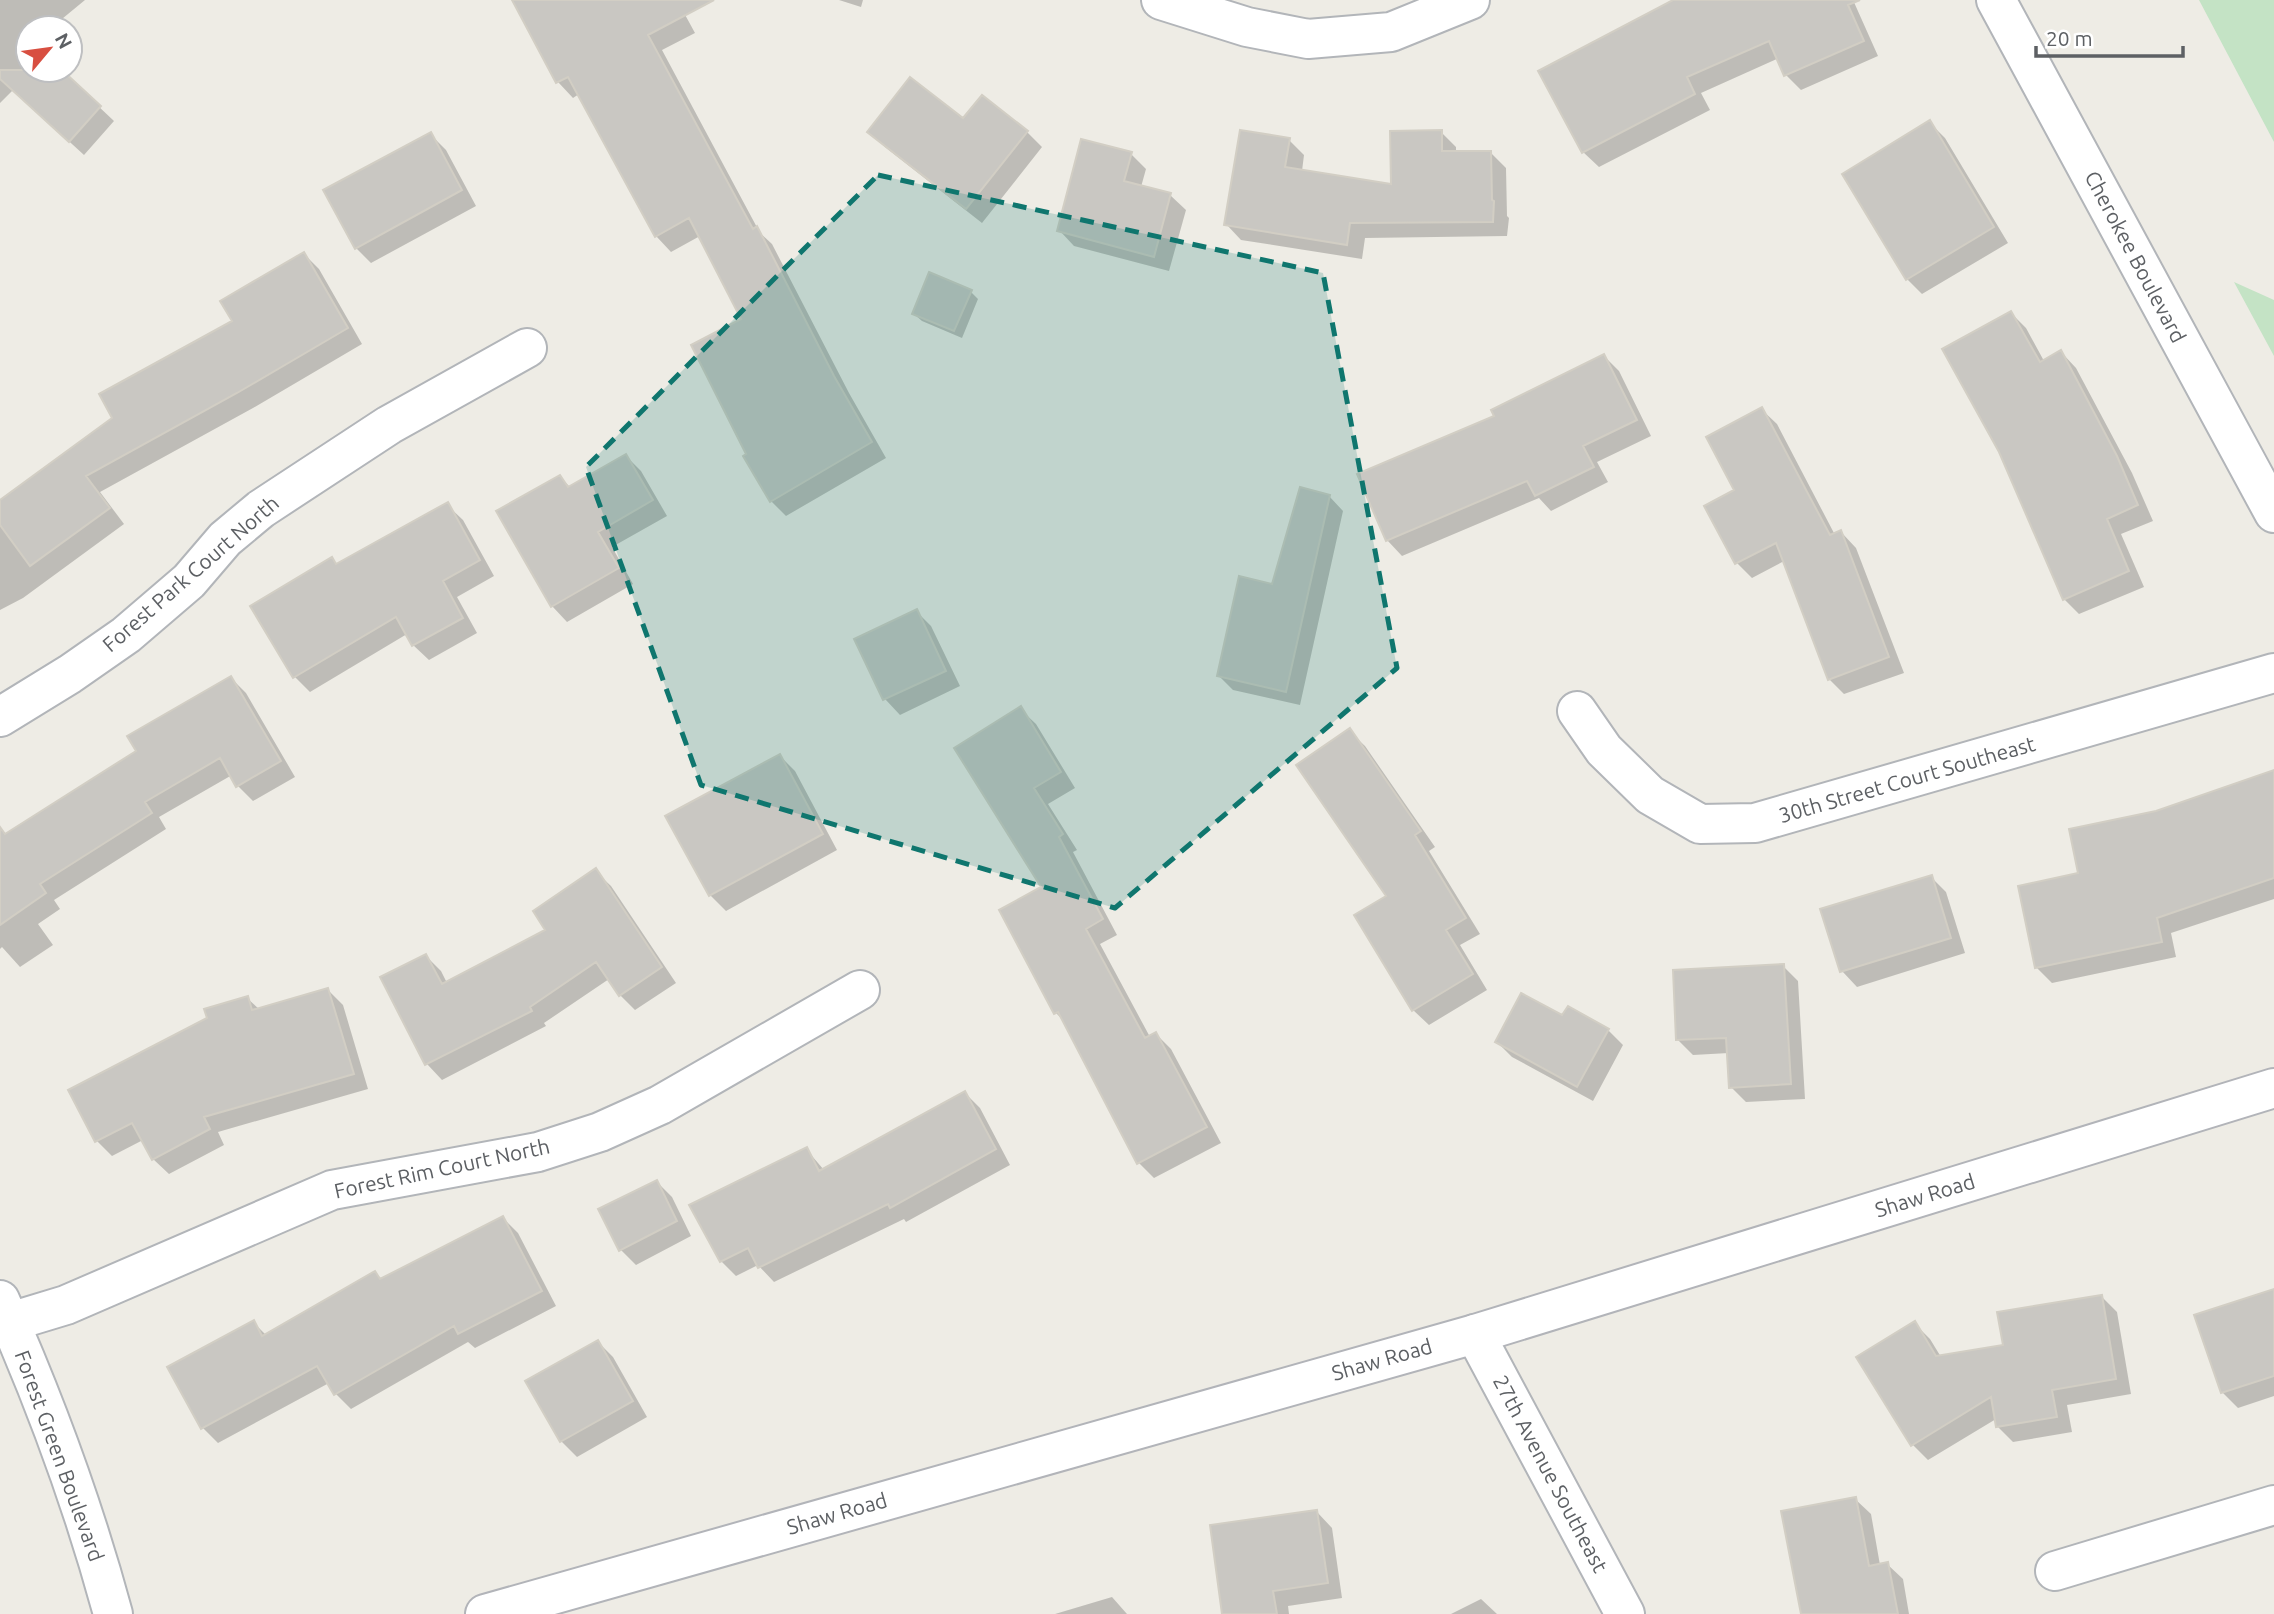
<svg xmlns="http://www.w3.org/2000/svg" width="2274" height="1614" font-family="Ubuntu,sans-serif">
  <rect width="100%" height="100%" fill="#eeece5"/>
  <!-- green -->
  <path fill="#c4e3c5" d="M 2199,0 L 2274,0 L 2274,142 Z
    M 2234,282 L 2274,300 L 2274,356 Z"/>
  <!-- shadow -->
  <path fill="#0003" d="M 0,0 L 85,0 L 51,28 L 28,28 L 28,70 L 60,70 L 114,121 L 84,155 L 13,90 L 0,103 Z
    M 514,0 L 677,0 L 695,33 L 662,50 L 760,233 L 772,244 L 849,393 L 886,458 L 786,516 L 771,501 L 748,454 L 743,320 L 700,236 L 671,252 L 656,236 L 579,94 L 573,98 L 558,82 Z
    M 839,0 L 863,0 L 861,7 Z
    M 1676,0 L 1853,0 L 1878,56 L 1801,90 L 1786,75 L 1779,58 L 1701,93 L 1710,110 L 1599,167 L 1583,152 Z
    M 963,121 L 1027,132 L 1042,147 L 982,223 L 885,147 L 869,131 Z
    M 1930,123 L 1945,138 L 2008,243 L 1922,294 L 1907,279 Z
    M 1441,132 L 1456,147 L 1456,153 L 1491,153 L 1506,168 L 1507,216 L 1509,218 L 1507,236 L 1365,238 L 1362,259 L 1241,240 L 1226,224 L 1289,140 L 1304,155 L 1302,171 L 1393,186 Z
    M 430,134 L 446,150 L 476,206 L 371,263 L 356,248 Z
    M 1131,154 L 1146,169 L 1141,187 L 1170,195 L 1186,210 L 1169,271 L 1074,246 L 1059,230 Z
    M 304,254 L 319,269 L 362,344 L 253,408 L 100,492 L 124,524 L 23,598 L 0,610 L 0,502 L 114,419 L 234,321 Z
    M 971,292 L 978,299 L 962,338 L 922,321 L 914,314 Z
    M 2011,313 L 2026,328 L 2044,361 L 2061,352 L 2076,368 L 2132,473 L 2153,521 L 2121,534 L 2144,587 L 2079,614 L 2064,599 L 2001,452 Z
    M 1604,356 L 1619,371 L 1651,436 L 1597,462 L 1608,482 L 1551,511 L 1539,498 L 1402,556 L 1387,540 L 1497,416 Z
    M 1761,409 L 1777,424 L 1835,535 L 1841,532 L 1856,548 L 1904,673 L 1844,694 L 1829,679 L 1784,561 L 1752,578 L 1737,563 L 1706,507 L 1737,491 Z
    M 626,456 L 641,471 L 667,516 L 612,547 L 633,584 L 567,622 L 552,606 L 560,477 L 571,488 Z
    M 1329,496 L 1343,511 L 1300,705 L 1233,690 L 1219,676 Z
    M 447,505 L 463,520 L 494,576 L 457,597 L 477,633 L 429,660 L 413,645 L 407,634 L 310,692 L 295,677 L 332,559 L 337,565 Z
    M 916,611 L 931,626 L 960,686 L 900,715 L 885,699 L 856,640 Z
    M 231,678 L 246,693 L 295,777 L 253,801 L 238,786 L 232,775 L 159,817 L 166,829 L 54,900 L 60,909 L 38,924 L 53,945 L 20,967 L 2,947 L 0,949 L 0,829 L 6,836 L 139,752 Z
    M 1020,709 L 1036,724 L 1075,788 L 1048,804 L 1077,850 L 1073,852 L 1117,935 L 1100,944 L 1150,1037 L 1156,1034 L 1171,1049 L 1221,1143 L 1154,1178 L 1139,1163 L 1065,1022 L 1056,1013 L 1044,888 Z
    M 1349,731 L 1365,746 L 1435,847 L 1429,851 L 1480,934 L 1460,945 L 1487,990 L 1429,1025 L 1413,1010 Z
    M 780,756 L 795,771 L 837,850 L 726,911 L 710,895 Z
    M 2274,772 L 2274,899 L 2171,933 L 2176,957 L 2052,983 L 2037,968 L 2080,875 L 2157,812 Z
    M 595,871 L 611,886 L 676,983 L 635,1010 L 620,995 L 609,979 L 544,1023 L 546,1026 L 442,1080 L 427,1064 L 383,978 L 426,956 L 441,971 L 447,983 L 548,931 Z
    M 1931,877 L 1946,892 L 1965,953 L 1857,987 L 1842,971 Z
    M 1783,966 L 1798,981 L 1805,1099 L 1746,1102 L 1731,1087 L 1729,1053 L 1693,1055 L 1678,1040 Z
    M 328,990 L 343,1005 L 368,1089 L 218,1132 L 224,1145 L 169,1174 L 153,1159 L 143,1140 L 112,1156 L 97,1141 L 247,998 L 259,1009 Z
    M 1608,1030 L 1623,1045 L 1593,1101 L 1512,1057 L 1497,1042 Z
    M 965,1093 L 980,1108 L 1010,1165 L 906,1222 L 904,1219 L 774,1282 L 758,1265 L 736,1276 L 721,1261 L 806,1149 L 824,1170 Z
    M 657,1182 L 672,1197 L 691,1236 L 636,1265 L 621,1250 Z
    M 503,1218 L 518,1233 L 556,1306 L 475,1348 L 468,1342 L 351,1409 L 336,1394 L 329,1383 L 218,1443 L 203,1428 L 170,1368 L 253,1322 L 266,1335 L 375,1273 L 383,1280 Z
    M 2274,1291 L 2274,1396 L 2238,1408 L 2222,1392 Z
    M 2102,1297 L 2117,1312 L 2131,1394 L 2067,1405 L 2072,1432 L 2013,1442 L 1997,1426 L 1996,1419 L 1928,1460 L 1913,1445 L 1915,1324 L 1930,1339 L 1941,1357 L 2005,1347 Z
    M 598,1342 L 613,1357 L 647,1417 L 577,1457 L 561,1441 L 527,1381 Z
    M 1855,1499 L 1871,1514 L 1880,1565 L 1887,1564 L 1903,1579 L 1909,1614 L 1802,1614 Z
    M 1317,1512 L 1332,1528 L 1342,1598 L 1288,1606 L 1289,1614 L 1224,1614 Z
    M 1112,1597 L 1127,1614 L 1055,1614 Z
    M 1481,1599 L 1497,1614 L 1451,1614 Z"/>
  <!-- building -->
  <path fill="#c9c7c2" stroke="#d2cec4" stroke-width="2" d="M 512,0 L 714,0 L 648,35 L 753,229 L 757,226 L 834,376 L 872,442 L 770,502 L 743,456 L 746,454 L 691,345 L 741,319 L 689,218 L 655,237 L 568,77 L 556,83 Z
    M 1673,0 L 1860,0 L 1848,5 L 1864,41 L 1784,76 L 1769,41 L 1687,77 L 1695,94 L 1582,153 L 1538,71 Z
    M 0,70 L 62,70 L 101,106 L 69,142 L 0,79 Z
    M 910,77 L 963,118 L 982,95 L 1028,131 L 966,209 L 867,132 Z
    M 1930,120 L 1994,227 L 1906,280 L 1842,174 Z
    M 1240,130 L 1290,138 L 1285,167 L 1391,184 L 1390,131 L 1442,130 L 1442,151 L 1491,151 L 1492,200 L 1494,201 L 1493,222 L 1350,223 L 1347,245 L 1224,225 Z
    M 431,132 L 462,190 L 355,249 L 323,190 Z
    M 1081,139 L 1132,152 L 1124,181 L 1171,193 L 1154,257 L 1057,231 Z
    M 304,252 L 348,328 L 237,393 L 86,476 L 110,508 L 30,566 L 0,525 L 0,500 L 112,418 L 99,394 L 232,321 L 220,301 Z
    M 929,272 L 972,290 L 954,331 L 912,314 Z
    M 2011,311 L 2040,362 L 2061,350 L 2117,456 L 2138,505 L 2107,519 L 2129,571 L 2063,600 L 1999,452 L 1942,349 Z
    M 1604,354 L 1637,420 L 1583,446 L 1594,467 L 1535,496 L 1527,481 L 1386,541 L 1357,474 L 1494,416 L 1491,410 Z
    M 1762,407 L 1830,535 L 1841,530 L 1889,657 L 1828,680 L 1776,543 L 1735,564 L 1704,506 L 1734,490 L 1706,437 Z
    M 626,454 L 653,500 L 598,532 L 619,568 L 551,607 L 496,511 L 560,475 L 568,487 Z
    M 1300,487 L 1330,495 L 1286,692 L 1217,676 L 1239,576 L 1272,584 Z
    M 448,502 L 480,560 L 443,581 L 463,618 L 412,646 L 396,617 L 293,678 L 250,606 L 332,557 L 336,564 Z
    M 917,609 L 946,671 L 883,700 L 854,639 Z
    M 231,676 L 281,761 L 236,787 L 220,758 L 145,802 L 152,813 L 40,884 L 46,893 L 0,925 L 0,827 L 5,834 L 136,751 L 127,736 Z
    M 1021,706 L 1061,772 L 1034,788 L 1063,834 L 1059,837 L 1103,919 L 1086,929 L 1145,1038 L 1156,1032 L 1207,1127 L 1137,1164 L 1058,1012 L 1054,1014 L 999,910 L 1041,887 L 954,748 Z
    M 1350,728 L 1421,831 L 1415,835 L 1466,918 L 1446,930 L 1473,974 L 1412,1011 L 1354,915 L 1386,896 L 1296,765 Z
    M 780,754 L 823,834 L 709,896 L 665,816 Z
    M 2274,770 L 2274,878 L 2157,918 L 2162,942 L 2035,968 L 2018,886 L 2078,873 L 2069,829 L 2156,811 Z
    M 596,868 L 662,967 L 619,996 L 596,962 L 530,1007 L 532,1011 L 425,1065 L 380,977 L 426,954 L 442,984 L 545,930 L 533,911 Z
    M 1932,875 L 1951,938 L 1840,972 L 1820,909 Z
    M 1784,964 L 1791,1084 L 1729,1088 L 1726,1038 L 1676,1040 L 1673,970 Z
    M 328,988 L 354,1074 L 204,1117 L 210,1129 L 152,1160 L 132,1123 L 95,1142 L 68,1090 L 207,1018 L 204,1009 L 248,996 L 252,1010 Z
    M 1521,993 L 1562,1015 L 1568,1006 L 1609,1029 L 1577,1087 L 1495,1042 Z
    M 965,1091 L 996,1149 L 890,1208 L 888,1204 L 758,1268 L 748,1248 L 720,1262 L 689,1205 L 807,1147 L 819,1171 Z
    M 657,1180 L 677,1221 L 619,1251 L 598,1209 Z
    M 503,1216 L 542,1291 L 458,1334 L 454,1326 L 334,1395 L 317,1366 L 201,1429 L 167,1367 L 254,1320 L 262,1336 L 375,1271 L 380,1279 Z
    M 2274,1289 L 2274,1376 L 2221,1393 L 2194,1315 Z
    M 2102,1295 L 2116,1379 L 2052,1390 L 2057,1417 L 1996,1427 L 1991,1397 L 1911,1446 L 1856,1357 L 1915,1321 L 1936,1356 L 2003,1345 L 1997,1312 Z
    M 598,1340 L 633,1401 L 560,1442 L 525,1381 Z
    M 1856,1497 L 1869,1566 L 1888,1562 L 1898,1614 L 1801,1614 L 1781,1511 Z
    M 1317,1510 L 1328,1583 L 1273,1591 L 1277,1614 L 1222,1614 L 1210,1525 Z"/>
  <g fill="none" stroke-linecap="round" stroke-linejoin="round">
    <defs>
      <path id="street" d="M 1161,0 L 1247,27 L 1308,39 L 1391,32 L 1470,0
        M 1996,0 L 2274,513
        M 1577,711 L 1604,750 L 1650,795 L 1700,824 L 1755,823 L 2274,673
        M 0,717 L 70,674 L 126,635 L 189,581 L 225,539 L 261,509 L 389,425 L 527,348
        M 0,1300 C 45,1401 84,1507 113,1614
        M 0,1325 L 66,1305 L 332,1190 L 538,1152 L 600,1132 L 660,1105 L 860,990
        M 1475,1334 L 1625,1614
        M 2055,1571 L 2274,1505"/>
      <path id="secondary" d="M 485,1614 L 1475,1334 L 2274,1088"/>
    </defs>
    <!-- street casing -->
    <use href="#street" stroke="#b2b5b9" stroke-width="42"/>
    <!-- secondary casing -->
    <use href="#secondary" stroke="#b2b4b9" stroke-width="42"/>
    <!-- street -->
    <use href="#street" stroke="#fff" stroke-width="38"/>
    <!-- secondary -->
    <use href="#secondary" stroke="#fff" stroke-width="38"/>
  </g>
  <!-- marked area -->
  <path fill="#0f766e" fill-opacity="0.2" stroke="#0f766e" stroke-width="5" stroke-dasharray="14 9" stroke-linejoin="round" d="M 878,175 L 1323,273 L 1397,668 L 1115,908 L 701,785 L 586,467 Z"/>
  <g text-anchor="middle" stroke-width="6" stroke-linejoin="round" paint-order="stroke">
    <!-- street labels -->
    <g font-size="21" fill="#5d6064" stroke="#fff">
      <text transform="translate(2135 257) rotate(62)" y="7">Cherokee Boulevard</text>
      <text transform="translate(191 574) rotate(-41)" y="7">Forest Park Court North</text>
      <text transform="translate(1907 780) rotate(-16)" y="7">30th Street Court Southeast</text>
      <text transform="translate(442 1169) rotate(-12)" y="7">Forest Rim Court North</text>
      <text transform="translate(1925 1196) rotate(-17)" y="7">Shaw Road</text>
      <text transform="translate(1382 1360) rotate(-16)" y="7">Shaw Road</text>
      <text transform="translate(59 1456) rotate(70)" y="7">Forest Green Boulevard</text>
      <text transform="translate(1550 1474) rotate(62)" y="7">27th Avenue Southeast</text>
      <text transform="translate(837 1514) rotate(-16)" y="7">Shaw Road</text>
    </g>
  </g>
  <!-- north arrow -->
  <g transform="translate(49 49) rotate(61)"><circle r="33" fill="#ffffff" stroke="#bebfc1" stroke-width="2"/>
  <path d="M0-5L12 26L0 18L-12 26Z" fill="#d84f41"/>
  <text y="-10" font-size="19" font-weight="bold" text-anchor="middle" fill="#5d6064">N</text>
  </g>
  <!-- scale -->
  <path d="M2036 46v10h147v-10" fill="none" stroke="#5d6064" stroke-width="3.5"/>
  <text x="2046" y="46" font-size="21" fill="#5d6064" stroke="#ffffff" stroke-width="5" paint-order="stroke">20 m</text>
</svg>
